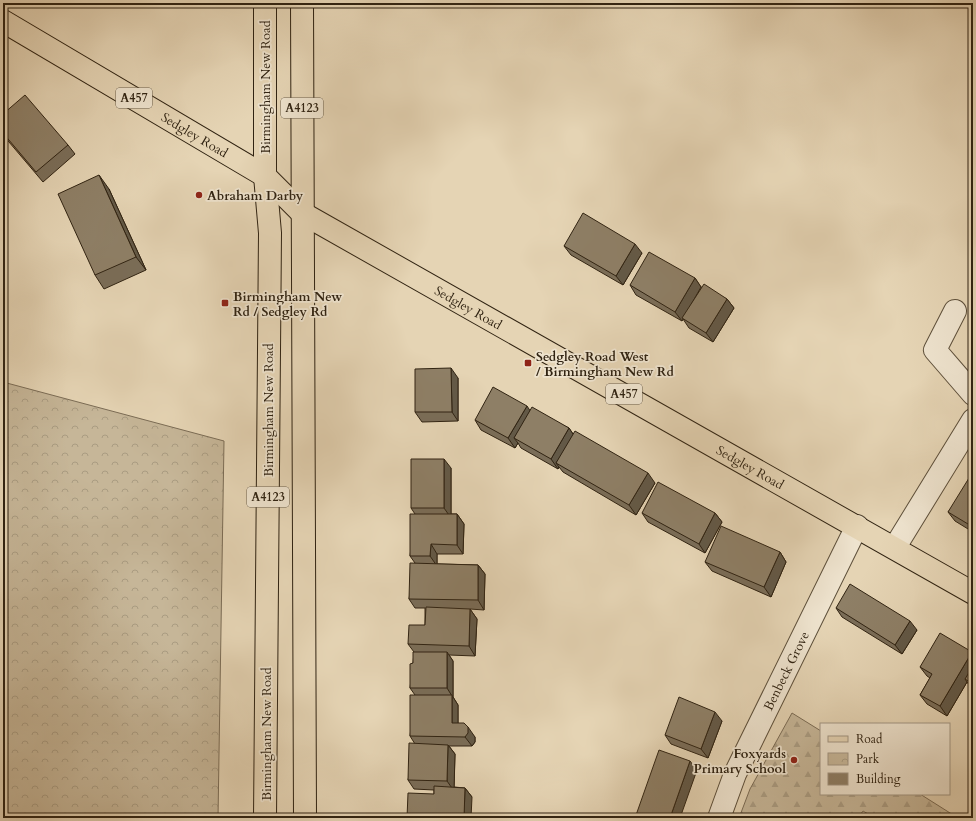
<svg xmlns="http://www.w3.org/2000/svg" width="976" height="821" font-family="Cardo,serif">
  <defs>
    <pattern id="forest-firs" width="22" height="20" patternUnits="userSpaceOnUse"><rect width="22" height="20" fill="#c6b698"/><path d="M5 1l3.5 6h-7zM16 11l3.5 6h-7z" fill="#aa9c82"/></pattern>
    <pattern id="park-crowns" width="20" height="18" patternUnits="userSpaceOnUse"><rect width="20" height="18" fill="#c6b698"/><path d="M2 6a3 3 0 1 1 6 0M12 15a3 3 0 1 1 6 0" fill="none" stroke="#aa9c82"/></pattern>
  </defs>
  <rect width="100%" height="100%" fill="#e5d4b4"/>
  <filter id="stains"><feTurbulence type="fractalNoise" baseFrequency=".005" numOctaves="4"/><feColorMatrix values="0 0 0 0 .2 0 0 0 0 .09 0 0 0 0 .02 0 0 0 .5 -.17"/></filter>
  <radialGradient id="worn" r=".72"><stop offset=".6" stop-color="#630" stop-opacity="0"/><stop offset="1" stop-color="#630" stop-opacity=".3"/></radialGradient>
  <!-- forest -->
  <path fill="url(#forest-firs)" stroke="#7b6c55" d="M 792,713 L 821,731 L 821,794 L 920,794 L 958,818 L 875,818 L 863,811 L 858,818 L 739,818 L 750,789 Z"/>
  <!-- park -->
  <path fill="url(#park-crowns)" stroke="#7b6c55" d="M 3,382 L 224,441 L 218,818 L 3,818 Z"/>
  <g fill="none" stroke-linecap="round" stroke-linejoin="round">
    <defs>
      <g id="minor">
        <path d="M 955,311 L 935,350 L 973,394"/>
        <path d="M 895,547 L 973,420"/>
        <path id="s1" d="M 719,818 L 735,774 L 857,526"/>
      </g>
      <g id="major">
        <path id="s2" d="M 3,21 L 265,176 L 302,213 L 973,593"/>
      </g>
      <path id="highway" d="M 265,3 L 265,176 L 270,233 L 265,818
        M 302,3 L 305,818"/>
    </defs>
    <!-- minor casing -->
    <use href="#minor" stroke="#5d4f3a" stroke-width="24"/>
    <!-- major casing -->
    <use href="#major" stroke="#302312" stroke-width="24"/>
    <!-- highway casing -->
    <use href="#highway" stroke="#302312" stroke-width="24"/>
    <!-- minor -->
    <use href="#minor" stroke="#eee3ce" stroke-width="22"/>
    <!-- major -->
    <use href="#major" stroke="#e5d4b4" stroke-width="22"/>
    <!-- highway -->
    <use href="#highway" stroke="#e5d4b4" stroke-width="22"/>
  </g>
  <!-- wall -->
  <path fill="#7a6d58" stroke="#302312" d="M 3,114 L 68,145 L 75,154 L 43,182 L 3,135 Z
    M 109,189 L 146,270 L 104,289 L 95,275 Z
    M 564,246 L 642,253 L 623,285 L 571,255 Z
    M 695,278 L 701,287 L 727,299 L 734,308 L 713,342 L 689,328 L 683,319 L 682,321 L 636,295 L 630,285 Z
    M 458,378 L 458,421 L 422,422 L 415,412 Z
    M 530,411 L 569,428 L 573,434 L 655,483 L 636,515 L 563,472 L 559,467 L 558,469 L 521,448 L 518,443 L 515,448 L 481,430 L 475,420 Z
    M 451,468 L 451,514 L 457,514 L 464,524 L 463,554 L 437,554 L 437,564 L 478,565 L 485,574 L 484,610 L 470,609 L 477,619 L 475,656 L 449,655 L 453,661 L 453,697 L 458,705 L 458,723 L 475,737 L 475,742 L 472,746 L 449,746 L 455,754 L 454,787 L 465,788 L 472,797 L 434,794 L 434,790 L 414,789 L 408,780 L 415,744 L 410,736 L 415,695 L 410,688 L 413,663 L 414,652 L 408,644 L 425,625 L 425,608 L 415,608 L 409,599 L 415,563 L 410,556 L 415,514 L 411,508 Z
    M 973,480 L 973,532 L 955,521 L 948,512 Z
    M 642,513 L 715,513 L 722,522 L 705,553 L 648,522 Z
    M 780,552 L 786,562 L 771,597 L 712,571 L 705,562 Z
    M 836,608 L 917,630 L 902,654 L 842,617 Z
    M 973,654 L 973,690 L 972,689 L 967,682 L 947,716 L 927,704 L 920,695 L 930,678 L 927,676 L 920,667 Z
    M 722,721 L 708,758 L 671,744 L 665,735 Z"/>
  <!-- shaded-wall -->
  <path fill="#635947" stroke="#302312" d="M 99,175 L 109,189 L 146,270 L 136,257 Z
    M 635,244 L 642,253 L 623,285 L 616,276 Z
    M 695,278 L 701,287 L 682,321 L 675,312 Z
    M 727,299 L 734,308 L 713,342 L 706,333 Z
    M 451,368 L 458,378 L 458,421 L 452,412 Z
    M 527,406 L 533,415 L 514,438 L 518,443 L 515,448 L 508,438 Z
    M 569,428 L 575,437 L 556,463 L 559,467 L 558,469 L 551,459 Z
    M 444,459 L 451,468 L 451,518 L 444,508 Z
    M 648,473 L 655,483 L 636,515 L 629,505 Z
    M 715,513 L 722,522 L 705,553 L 699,544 Z
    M 457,514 L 464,524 L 463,554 L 457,545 Z
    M 431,544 L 437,554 L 437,566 L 430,556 Z
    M 780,552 L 786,562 L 771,597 L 764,587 Z
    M 478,565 L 485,574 L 484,610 L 478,600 Z
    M 470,609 L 477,619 L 475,656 L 469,646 Z
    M 910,621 L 917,630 L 902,654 L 895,645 Z
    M 447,652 L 453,661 L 453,697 L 458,705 L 458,733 L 452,723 L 452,696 L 447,688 Z
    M 972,652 L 973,654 L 973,672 L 965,679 L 967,682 L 947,716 L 940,706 Z
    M 715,712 L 722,721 L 708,758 L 701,749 Z
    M 468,727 L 475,737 L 475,742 L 472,746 L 465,737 Z
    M 448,745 L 455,754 L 454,791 L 447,781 Z
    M 690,761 L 697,770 L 680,818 L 670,818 Z
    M 465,788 L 472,797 L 471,818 L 464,818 Z"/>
  <!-- building -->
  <path fill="#8e7f66" stroke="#302312" d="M 25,95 L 68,145 L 36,172 L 3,133 L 3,114 Z
    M 99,175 L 136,257 L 95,275 L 58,194 Z
    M 583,213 L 635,244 L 616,276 L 564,246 Z
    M 649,252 L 695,278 L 675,312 L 630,285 Z
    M 704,284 L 727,299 L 706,333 L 682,318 Z
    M 451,368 L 452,412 L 415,412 L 415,369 Z
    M 493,387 L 527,406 L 508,438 L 475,420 Z
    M 532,407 L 569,428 L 551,459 L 514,438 Z
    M 575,431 L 648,473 L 629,505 L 556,463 Z
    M 411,459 L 444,459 L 444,508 L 411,508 Z
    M 969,478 L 973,480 L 973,527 L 948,512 Z
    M 658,482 L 715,513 L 699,544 L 642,513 Z
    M 410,514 L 457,514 L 457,545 L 431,544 L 430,556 L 410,556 Z
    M 721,526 L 780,552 L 764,587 L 705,562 Z
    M 410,563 L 478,565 L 478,600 L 409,599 Z
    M 850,584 L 910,621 L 895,645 L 836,608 Z
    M 426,607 L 470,609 L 469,646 L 408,644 L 409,625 L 425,625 Z
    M 940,633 L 972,652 L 940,706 L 920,695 L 932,674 L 920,667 Z
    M 413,652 L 447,652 L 447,688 L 410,688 L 410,664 L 413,663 Z
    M 973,666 L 973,684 L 965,679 Z
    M 410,695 L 452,695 L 452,723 L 464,723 L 468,727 L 468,733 L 465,737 L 410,736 Z
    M 679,697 L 715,712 L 701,749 L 665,735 Z
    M 409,743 L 448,745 L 447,781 L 408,780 Z
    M 659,750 L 690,761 L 670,818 L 635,818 Z
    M 434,786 L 465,788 L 464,818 L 407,818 L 408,793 L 434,794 Z"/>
  <!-- markers -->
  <g fill="#8f2418" stroke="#eee3ce" stroke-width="1.5">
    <circle cx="199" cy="195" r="4"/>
    <rect x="221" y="299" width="8" height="8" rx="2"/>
    <rect x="524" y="359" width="8" height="8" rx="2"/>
    <circle cx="794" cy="760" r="4"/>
  </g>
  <g text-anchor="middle" stroke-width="3.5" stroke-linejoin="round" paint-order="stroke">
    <!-- shield labels -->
    <g fill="#eee3ce" stroke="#695d4a" stroke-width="1">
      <rect x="116" y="88" width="36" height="20" rx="3"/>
      <rect x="281" y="98" width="42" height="20" rx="3"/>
      <rect x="606" y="384" width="36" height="20" rx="3"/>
      <rect x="247" y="487" width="42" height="20" rx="3"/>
    </g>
    <g font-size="12" font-weight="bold" fill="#302312">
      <text x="134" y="102">A457</text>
      <text x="302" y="112">A4123</text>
      <text x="624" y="398">A457</text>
      <text x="268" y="501">A4123</text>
    </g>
    <!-- street labels -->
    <g font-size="13" fill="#302312" stroke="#eee3ce">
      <text transform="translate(265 87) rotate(-90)" y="5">Birmingham New Road</text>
      <text dy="5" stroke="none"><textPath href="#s2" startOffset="223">Sedgley Road</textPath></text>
      <text dy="5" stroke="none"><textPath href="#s2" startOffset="548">Sedgley Road</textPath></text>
      <text transform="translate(268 410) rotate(-90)" y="5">Birmingham New Road</text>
      <text dy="5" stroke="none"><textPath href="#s2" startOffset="872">Sedgley Road</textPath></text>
      <text dy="5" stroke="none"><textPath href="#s1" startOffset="162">Benbeck Grove</textPath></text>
      <text transform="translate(266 734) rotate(-90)" y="5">Birmingham New Road</text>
    </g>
    <!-- poi labels -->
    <g font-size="13" font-weight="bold" fill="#302312" stroke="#eee3ce" text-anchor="start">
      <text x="207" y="200">Abraham Darby</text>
      <text x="233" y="301">Birmingham New<tspan x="233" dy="15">Rd / Sedgley Rd</tspan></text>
      <text x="536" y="361">Sedgley Road West<tspan x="536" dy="15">/ Birmingham New Rd</tspan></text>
      <text x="786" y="758" text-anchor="end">Foxyards<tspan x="786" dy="15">Primary School</tspan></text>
    </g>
  </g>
  <!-- margin -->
  <rect width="976" height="821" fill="none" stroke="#e5d4b4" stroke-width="16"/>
  <rect x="4" y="4" width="968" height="813" fill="none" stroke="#302312" stroke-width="2"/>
  <rect x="8" y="8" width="960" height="805" fill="none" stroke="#302312"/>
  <!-- legend -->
  <rect x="820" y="723" width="130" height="72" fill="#eee3ce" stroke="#a29683"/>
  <rect x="828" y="736" width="20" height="6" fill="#e5d4b4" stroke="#a29683"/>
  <text x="856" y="743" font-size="12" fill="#302312">Road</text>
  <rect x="828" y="753" width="20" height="12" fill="url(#park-crowns)" stroke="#a29683"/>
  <text x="856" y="763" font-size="12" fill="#302312">Park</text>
  <rect x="828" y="773" width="20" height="12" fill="#8e7f66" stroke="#a29683"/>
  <text x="856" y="783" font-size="12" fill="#302312">Building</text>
  <rect width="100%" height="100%" filter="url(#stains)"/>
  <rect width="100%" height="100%" fill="url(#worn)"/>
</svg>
